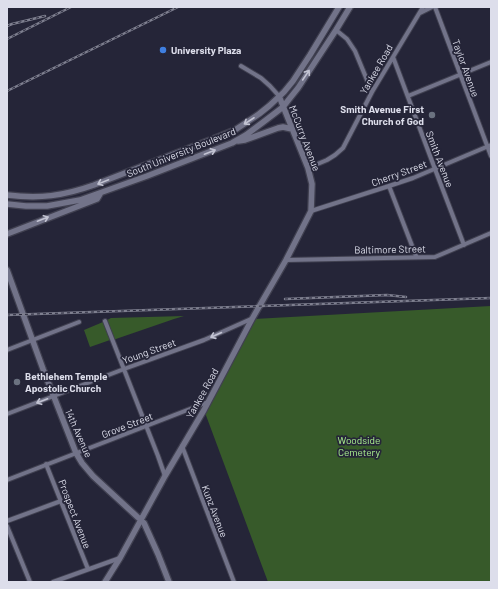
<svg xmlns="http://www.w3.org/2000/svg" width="498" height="589" font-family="Barlow,sans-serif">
  <rect width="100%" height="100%" fill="#252538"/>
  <!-- green -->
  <path fill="#375a2a" d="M 491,306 L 491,582 L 268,582 L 204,410 L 252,319 Z
    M 184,316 L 174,319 L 113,340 L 105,321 L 111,318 Z
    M 103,322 L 110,340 L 90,347 L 84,330 Z"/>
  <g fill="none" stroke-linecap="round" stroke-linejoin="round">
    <defs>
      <path id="street" d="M 435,7 L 491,156
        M 420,13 L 432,7
        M 336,30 L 347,39 L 355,51 L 372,92
        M 393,57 L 435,169 L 464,245
        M 241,66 L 261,78 L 270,86 L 279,96
        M 408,96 L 491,62
        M 308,168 L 327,160 L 335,155 L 343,148 L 372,92 L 423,7
        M 389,186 L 416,256
        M 311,211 L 389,186 L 413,178 L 491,145
        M 286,260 L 435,257 L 491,233
        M 105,321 L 158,456 L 165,476
        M 7,350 L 79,322
        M 7,414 L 124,369 L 204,340 L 251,319
        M 182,446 L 234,582
        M 46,464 L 88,569
        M 7,480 L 208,402
        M 7,521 L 61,501
        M 7,526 L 30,582
        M 53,582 L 120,558"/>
      <path id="secondary" d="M 238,141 L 245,140 L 278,128 L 283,127 L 292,129
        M 7,195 C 40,199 63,196 94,185 L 218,137 L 235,130 L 259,114 L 269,106 L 284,92 L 293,81 L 310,55 L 339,7
        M 7,204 L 26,206 L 47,206 L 80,200 L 147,176 L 232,143 L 246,135 L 266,120 L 283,107 L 290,98 L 298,88 L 336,30 L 350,7
        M 7,234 L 97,199 L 100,194
        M 7,270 L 43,369 L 76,453 L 82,463 L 93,476 L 144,523 L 158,554 L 169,582
        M 105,582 L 120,558 L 165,476 L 204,410 L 252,319 L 286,260 L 311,211 L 312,184 L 308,168 L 279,96"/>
    </defs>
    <!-- street casing -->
    <use href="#street" stroke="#404050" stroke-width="6"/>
    <!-- secondary casing -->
    <use href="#secondary" stroke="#404050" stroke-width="8"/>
    <!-- street -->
    <use href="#street" stroke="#727389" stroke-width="4"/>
    <!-- secondary -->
    <use href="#secondary" stroke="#727389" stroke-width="5.5"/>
    <defs>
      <path id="rail" d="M 7,26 L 12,24 L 45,16
        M 7,39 L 71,7
        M 7,91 L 178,7
        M 285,299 L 387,295 L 406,297
        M 7,315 L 491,298"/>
    </defs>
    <!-- rail casing -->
    <use href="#rail" stroke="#7e7f8f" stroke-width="2.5"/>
    <!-- rail -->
    <use href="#rail" stroke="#252538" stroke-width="1" stroke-dasharray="3" stroke-linecap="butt"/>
  </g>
  <!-- one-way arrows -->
  <defs><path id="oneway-shaft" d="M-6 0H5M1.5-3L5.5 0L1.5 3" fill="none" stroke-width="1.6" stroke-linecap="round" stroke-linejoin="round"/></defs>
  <g stroke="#c2c3d2">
    <use href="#oneway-shaft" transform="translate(306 75) rotate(-56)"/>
    <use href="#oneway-shaft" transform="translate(249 121) rotate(147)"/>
    <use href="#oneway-shaft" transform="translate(210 152) rotate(-21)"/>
    <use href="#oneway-shaft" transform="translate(103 182) rotate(158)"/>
    <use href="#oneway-shaft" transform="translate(43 219) rotate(-21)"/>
    <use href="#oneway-shaft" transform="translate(216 335) rotate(156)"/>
    <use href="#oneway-shaft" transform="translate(42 401) rotate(159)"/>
  </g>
  <!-- markers -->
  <circle fill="#3f7fe0" stroke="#252538" stroke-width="1.5" cx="163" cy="50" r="4"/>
  <g fill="#6b7280" stroke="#252538" stroke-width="1.5">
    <circle cx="432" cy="115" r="4"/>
    <circle cx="17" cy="382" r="4"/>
  </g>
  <g text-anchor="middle" stroke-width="3.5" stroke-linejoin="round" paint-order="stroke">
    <!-- poi labels -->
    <g font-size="10" font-weight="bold" fill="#dddeeb" stroke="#252538" text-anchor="start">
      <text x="171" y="54">University Plaza</text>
      <text x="424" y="113" text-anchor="end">Smith Avenue First<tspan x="424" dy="12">Church of God</tspan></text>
      <text x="25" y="380">Bethlehem Temple<tspan x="25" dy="12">Apostolic Church</tspan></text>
    </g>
    <!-- street labels -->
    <g font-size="10" fill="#dddeeb" stroke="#252538">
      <text transform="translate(466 68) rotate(70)" y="4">Taylor Avenue</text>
      <text transform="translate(376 69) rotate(-60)" y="4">Yankee Road</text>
      <text transform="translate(305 138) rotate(69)" y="4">McCurry Avenue</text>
      <text transform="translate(181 152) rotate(-22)" y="4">South University Boulevard</text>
      <text transform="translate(440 159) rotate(69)" y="4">Smith Avenue</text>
      <text transform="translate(399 173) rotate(-20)" y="4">Cherry Street</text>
      <text transform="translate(390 249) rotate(-1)" y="4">Baltimore Street</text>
      <text transform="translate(149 351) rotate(-20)" y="4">Young Street</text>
      <text transform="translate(202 393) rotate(-61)" y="4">Yankee Road</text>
      <text transform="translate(127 425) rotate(-21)" y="4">Grove Street</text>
      <text transform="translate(79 433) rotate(66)" y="4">14th Avenue</text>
      <text transform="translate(215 511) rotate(69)" y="4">Kunz Avenue</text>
      <text transform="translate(75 514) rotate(69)" y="4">Prospect Avenue</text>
    </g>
    <!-- park labels -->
    <g font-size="10" fill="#adf591" stroke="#252538">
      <text x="359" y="444">Woodside<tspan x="359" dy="12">Cemetery</tspan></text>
    </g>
  </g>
  <!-- border -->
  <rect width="498" height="589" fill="none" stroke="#dddeeb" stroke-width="16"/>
</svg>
